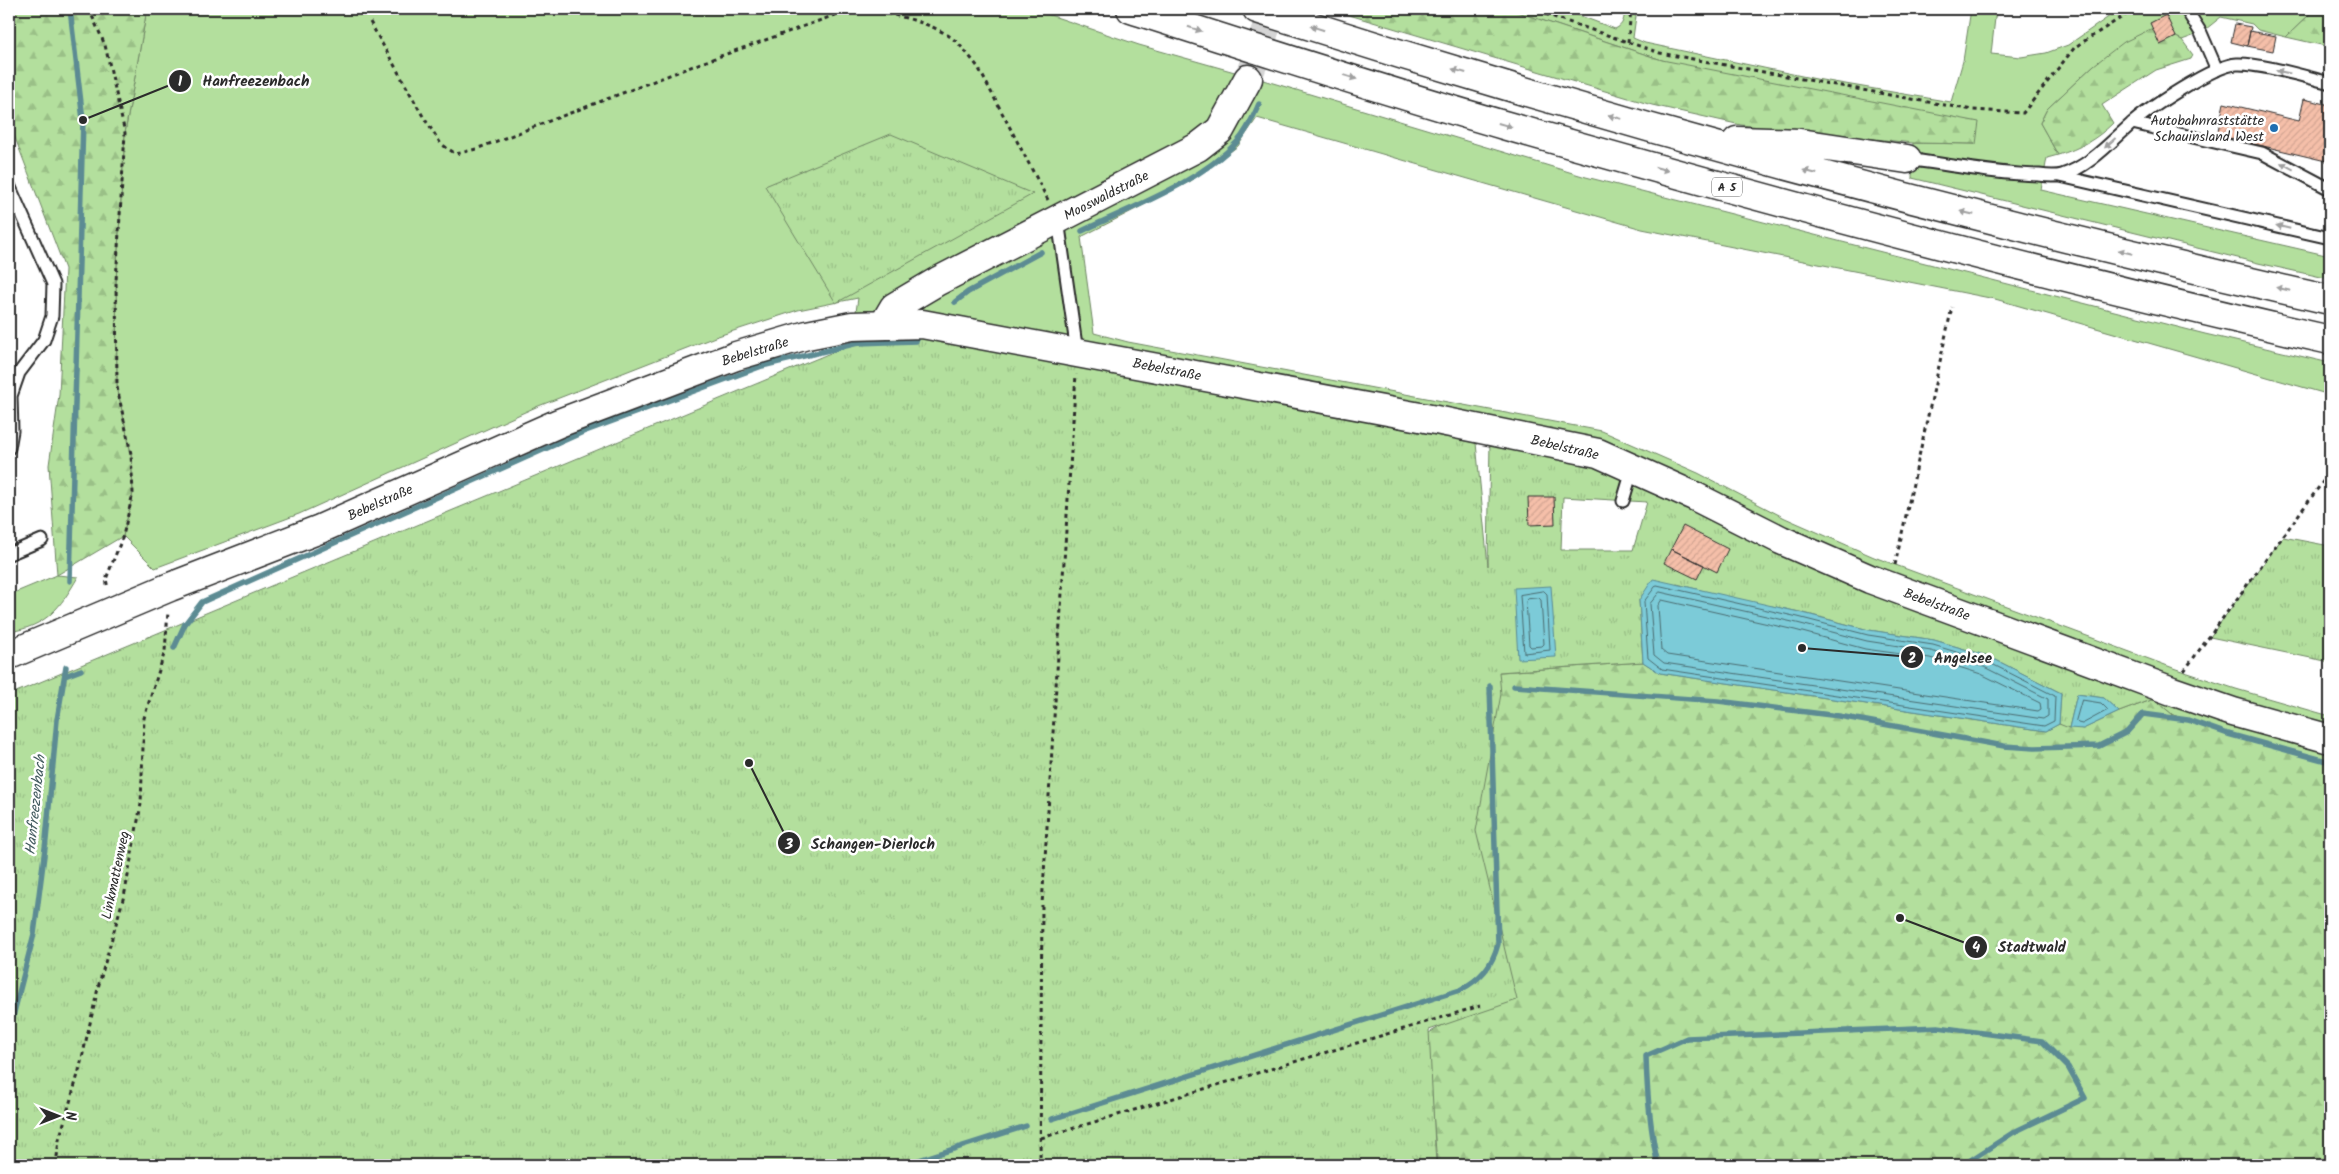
<svg xmlns="http://www.w3.org/2000/svg" width="2339" height="1174" font-family="Kalam,sans-serif">
  <defs>
    <pattern id="forest-firs" width="22" height="20" patternUnits="userSpaceOnUse" patternTransform="scale(1.25)"><rect width="22" height="20" fill="#b3df9d"/><path d="M5 1l3.5 6h-7zM16 11l3.5 6h-7z" fill="#9ac087"/></pattern>
    <pattern id="park-tufts" width="24" height="20" patternUnits="userSpaceOnUse" patternTransform="scale(1.25)"><rect width="24" height="20" fill="#b3df9d"/><path d="M3 7l-1-3M5 7V3M7 7l1-3M15 17l-1-3M17 17v-4M19 17l1-3" fill="none" stroke="#9ac087"/></pattern>
    <pattern id="building-hatch" width="6" height="6" patternUnits="userSpaceOnUse" patternTransform="scale(1.25)"><rect width="6" height="6" fill="#f5bfa9"/><path d="M-1 1l2-2M0 6l6-6M5 7l2-2" fill="none" stroke="#d2a492"/></pattern>
  </defs>
  <rect width="100%" height="100%" fill="#fff"/>
  <filter id="ink" filterUnits="userSpaceOnUse"><feTurbulence type="fractalNoise" baseFrequency=".02" numOctaves="2"/><feDisplacementMap in="SourceGraphic" scale="10" xChannelSelector="R" yChannelSelector="G"/><feConvolveMatrix kernelMatrix="1 2 1 2 8 2 1 2 1" color-interpolation-filters="sRGB"/></filter>
  <g filter="url(#ink)">
    <!-- grass -->
    <path fill="#b3df9d" stroke="#6f8564" d="M 147,9 L 1032,9 L 1139,45 L 1263,80 L 1586,177 L 2205,334 L 2330,363 L 2330,395 L 1995,299 L 1642,229 L 1257,118 L 1238,146 L 1191,181 L 1081,237 L 1094,333 L 1128,342 L 1602,431 L 1698,473 L 1785,518 L 1874,557 L 2176,669 L 2236,689 L 2330,716 L 2330,763 L 2228,734 L 2173,715 L 2154,699 L 1588,460 L 936,339 L 852,339 L 858,298 L 798,310 L 715,337 L 536,407 L 299,514 L 155,568 L 123,536 L 133,493 L 131,454 L 117,387 L 116,281 L 125,133 Z
      M 1508,9 L 1562,9 L 1615,29 C 1624,25 1624,18 1625,9 L 1637,9 L 1633,38 L 1645,43 L 1816,79 L 1951,102 L 1963,61 L 1971,9 L 1996,9 L 1991,54 L 2021,57 L 2046,53 L 2068,45 L 2120,9 L 2285,9 L 2311,13 L 2286,37 L 2258,30 L 2252,24 L 2221,17 L 2201,33 L 2182,40 L 2176,37 L 2160,45 L 2094,65 L 2047,109 L 2040,123 L 2058,155 L 2047,158 L 2041,190 L 2330,256 L 2330,279 L 2258,263 L 1912,178 L 1913,143 L 1975,144 L 1662,60 Z
      M 57,575 L 78,577 C 60,608 47,626 9,632 L 9,595 Z"/>
    <!-- forest -->
    <path fill="url(#forest-firs)" stroke="#6f8564" d="M 9,9 L 147,9 L 125,133 L 116,281 L 117,387 L 131,454 L 133,493 L 123,536 L 57,575 L 49,465 L 59,395 L 65,269 L 9,122 Z
      M 1329,9 L 1508,9 L 1662,60 L 1979,122 L 1976,144 L 1913,143 L 1741,125 L 1652,105 Z
      M 2311,13 L 2330,14 L 2330,47 L 2286,37 Z
      M 2153,28 L 2160,45 L 2176,37 L 2182,40 L 2193,55 L 2191,59 L 2156,70 L 2102,105 L 2113,123 C 2097,139 2079,149 2058,155 L 2040,123 L 2047,109 L 2094,65 L 2124,42 Z
      M 1643,662 L 1660,673 L 2046,731 L 2059,724 L 2083,729 L 2119,712 L 2154,699 L 2173,715 L 2228,734 L 2330,763 L 2330,1165 L 1437,1165 L 1427,1034 L 1489,999 L 1466,885 L 1487,673 Z"/>
    <!-- park -->
    <path fill="url(#park-tufts)" stroke="#6f8564" fill-rule="evenodd" d="M 891,134 L 1033,194 L 836,303 L 765,186 Z
      M 888,329 L 1476,443 L 1488,566 L 1490,440 L 1588,460 L 2154,699 L 2119,712 L 2104,698 L 2077,694 L 2069,728 L 2059,724 L 2061,693 L 1988,656 L 1934,640 L 1869,630 L 1800,612 L 1735,599 L 1677,584 L 1639,600 L 1643,662 L 1499,672 L 1501,694 L 1476,831 L 1517,1000 L 1429,1030 L 1436,1165 L 9,1165 L 9,695 ZM 1563,497 L 1647,502 L 1633,550 L 1561,550 Z
      M 2283,537 L 2330,546 L 2330,662 L 2210,637 Z"/>
    <!-- water -->
    <path fill="#7bcbd8" stroke="#5b8b93" d="M 1653,579 L 1799,612 L 1869,630 L 1934,640 L 1988,656 L 2061,693 L 2059,724 L 2046,731 L 1660,673 L 1643,662 L 1639,600 Z
      M 1551,586 L 1556,657 L 1518,659 L 1514,588 Z
      M 2077,694 L 2104,698 L 2119,712 L 2083,729 L 2069,728 Z"/>
    <g fill="none" stroke-linecap="round" stroke-linejoin="round">
      <!-- shore -->
      <path stroke="#4b6b70" stroke-width="1" d="M 1657,585 L 1798,617 L 1868,635 L 1933,645 L 1986,661 L 2055,696 L 2054,721 L 2044,726 L 1662,669 L 1648,658 L 1644,602 Z
        M 1544,591 L 1547,594 L 1550,650 L 1524,653 L 1520,595 Z
        M 1660,592 L 1797,623 L 1867,641 L 1931,651 L 1984,667 L 2048,699 L 2048,716 L 2043,719 L 1664,663 L 1654,655 L 1650,604 Z
        M 1539,598 L 1541,600 L 1544,644 L 1542,646 L 1531,647 L 1529,645 L 1526,601 L 1528,599 Z
        M 1662,600 L 1795,630 L 1865,649 L 1930,658 L 1981,674 L 2040,703 L 2041,709 L 2038,711 L 1667,655 L 1661,650 L 1658,606 Z
        M 2082,700 L 2101,703 L 2108,710 L 2082,724 L 2078,723 L 2076,721 Z"/>
      <!-- stream -->
      <path stroke="#5b8b93" stroke-width="5.5" d="M 70,9 L 83,120 L 70,581
        M 1082,231 C 1134,206 1198,184 1238,141 C 1248,130 1253,117 1259,104
        M 955,302 L 968,292 L 1041,252
        M 174,648 L 185,624 L 202,602 L 583,432 L 762,366 L 858,343 L 916,341
        M 65,676 L 81,670
        M 1514,686 L 1718,701 L 1839,716 L 2004,746 L 2035,748 L 2099,746 L 2127,732 L 2143,714 L 2188,720 L 2228,734 L 2330,762
        M 9,1032 L 34,934 L 46,840 L 57,720 L 66,667
        M 1052,1119 L 1460,990 C 1481,979 1492,966 1498,944 L 1490,686
        M 903,1165 L 1026,1126
        M 1018,1165 L 1018,1164
        M 1658,1165 C 1650,1129 1647,1094 1646,1056 L 1687,1038 L 1938,1027 L 2042,1041 L 2068,1067 L 2085,1098 L 2014,1132 L 1963,1165"/>
    </g>
    <!-- building -->
    <path fill="url(#building-hatch)" stroke="#2b2b2b" d="M 2166,15 L 2176,37 L 2160,45 L 2150,23 Z
      M 2235,24 L 2251,27 L 2247,46 L 2231,42 Z
      M 2250,31 L 2276,36 L 2273,51 L 2247,46 Z
      M 2304,99 L 2330,105 L 2330,162 L 2217,135 L 2224,103 L 2299,121 Z
      M 1528,497 L 1554,497 L 1555,524 L 1529,525 Z
      M 1683,526 L 1728,549 L 1717,572 L 1671,549 Z
      M 1671,549 L 1704,565 L 1697,579 L 1664,563 Z"/>
    <g fill="none" stroke-linecap="round" stroke-linejoin="round">
      <!-- secondary-tunnel -->
      <path stroke="#d5d5d5" stroke-width="28" stroke-dasharray="28 14" stroke-linecap="butt" d="M 1248,79 L 1273,9"/>
      <defs>
        <path id="lane" d="M 2186,9 L 2201,33 L 2217,70
          M 2132,123 L 2262,153 L 2330,189
          M 1907,159 C 1951,165 1995,174 2039,175 C 2046,176 2055,177 2062,175 C 2088,167 2109,144 2129,126 C 2148,109 2213,65 2237,64 C 2260,63 2306,77 2330,83
          M 2060,176 L 2330,238
          M 9,185 L 53,284 L 52,316 L 44,340 L 19,373 L 11,396 L 12,431 L 9,448
          M 1058,220 L 1077,352
          M 1623,501 L 1633,467
          M 9,554 L 42,540"/>
        <path id="secondary" d="M 884,324 L 894,307 L 938,281 L 1198,147 L 1220,130 L 1248,79
          M 9,655 L 170,587 L 320,529 L 559,423 L 736,356 L 807,335 L 852,326 L 922,324 L 1436,420 L 1598,453 L 1694,496 L 1781,540 L 1870,579 L 2172,691 L 2233,712 L 2330,739"/>
        <path id="highway" d="M 1131,9 C 1256,49 1381,90 1507,126 C 1780,204 2054,278 2330,340
          M 1257,9 C 1610,122 1968,219 2330,300
          M 1737,141 L 1800,143 L 1907,159"/>
      </defs>
      <!-- lane casing -->
      <use href="#lane" stroke="#2b2b2b" stroke-width="15"/>
      <!-- secondary casing -->
      <use href="#secondary" stroke="#2b2b2b" stroke-width="31"/>
      <!-- highway casing -->
      <use href="#highway" stroke="#2b2b2b" stroke-width="31"/>
      <!-- path -->
      <path stroke="#2b2b2b" stroke-width="3" stroke-dasharray="4 4" stroke-linecap="butt" d="M 89,9 L 105,45 L 125,133 L 116,281 L 117,387 L 131,454 L 133,493 L 123,536 L 106,579 L 108,589
        M 1530,9 L 1660,53 L 1972,110 L 2023,113 L 2075,47 L 2130,12 L 2146,9
        M 370,22 L 424,118 L 441,144 L 456,154 L 476,149 L 701,63 L 852,9 C 883,11 927,20 952,38 C 962,46 970,57 978,67 L 1048,200
        M 1628,42 L 1631,9
        M 1895,565 L 1952,307
        M 2184,671 L 2330,472
        M 1041,1138 L 1480,1006
        M 56,1165 L 59,1140 L 79,1071 L 99,984 L 125,892 L 141,804 L 144,718 L 165,651 L 168,612
        M 1040,1165 L 1042,905 L 1076,374"/>
      <!-- lane -->
      <use href="#lane" stroke="#fff" stroke-width="11"/>
      <!-- secondary -->
      <use href="#secondary" stroke="#fff" stroke-width="28"/>
      <!-- highway -->
      <use href="#highway" stroke="#fff" stroke-width="28"/>
    </g>
    <!-- one-way arrows -->
    <defs><path id="oneway-solid" d="M-6-.8H1V-3.2L6.5 0L1 3.2V.8H-6Z" transform="scale(1.25)"/></defs>
    <g fill="#a0a0a0">
      <use href="#oneway-solid" transform="translate(1317 28) rotate(-162)"/>
      <use href="#oneway-solid" transform="translate(1195 29) rotate(18)"/>
      <use href="#oneway-solid" transform="translate(1459 71) rotate(-164)"/>
      <use href="#oneway-solid" transform="translate(2283 72) rotate(-168)"/>
      <use href="#oneway-solid" transform="translate(1350 77) rotate(17)"/>
      <use href="#oneway-solid" transform="translate(1615 117) rotate(-164)"/>
      <use href="#oneway-solid" transform="translate(1505 125) rotate(16)"/>
      <use href="#oneway-solid" transform="translate(2110 143) rotate(138)"/>
      <use href="#oneway-solid" transform="translate(2287 166) rotate(-152)"/>
      <use href="#oneway-solid" transform="translate(1662 169) rotate(15)"/>
      <use href="#oneway-solid" transform="translate(1810 172) rotate(-165)"/>
      <use href="#oneway-solid" transform="translate(1967 213) rotate(-166)"/>
      <use href="#oneway-solid" transform="translate(2283 227) rotate(-167)"/>
      <use href="#oneway-solid" transform="translate(2125 252) rotate(-166)"/>
      <use href="#oneway-solid" transform="translate(2283 289) rotate(-167)"/>
    </g>
  </g>
  <!-- markers -->
  <circle fill="#1f6fb2" stroke="#fff" stroke-width="2" cx="2274" cy="128" r="5"/>
  <g text-anchor="middle" stroke-width="5" stroke-linejoin="round" paint-order="stroke">
    <!-- shield labels -->
    <rect fill="#fff" stroke="#6b6b6b" stroke-width="1" x="1712" y="177.5" width="30" height="19" rx="4"/>
    <g font-size="12" font-weight="bold" fill="#2b2b2b">
      <text x="1727" y="191">A 5</text>
    </g>
    <!-- poi labels -->
    <g font-size="14" fill="#2b2b2b" stroke="#fff" text-anchor="end">
      <text x="2264" y="125">Autobahnraststätte<tspan x="2264" dy="16">Schauinsland West</tspan></text>
    </g>
    <!-- street labels -->
    <g font-size="14" fill="#2b2b2b" stroke="#fff">
      <text transform="translate(1106 195) rotate(-27)" y="5">Mooswaldstraße</text>
      <text transform="translate(755 351) rotate(-17)" y="5">Bebelstraße</text>
      <text transform="translate(1167 369) rotate(11)" y="5">Bebelstraße</text>
      <text transform="translate(1565 447) rotate(13)" y="5">Bebelstraße</text>
      <text transform="translate(380 502) rotate(-24)" y="5">Bebelstraße</text>
      <text transform="translate(1937 604) rotate(20)" y="5">Bebelstraße</text>
      <text transform="translate(115 875) rotate(-78)" y="5">Linkmattenweg</text>
    </g>
    <!-- water labels -->
    <g font-size="15" font-style="italic" fill="#435b5f" stroke="#fff">
      <text transform="translate(35 805) rotate(-84)" y="5">Hanfreezenbach</text>
    </g>
  </g>
  <!-- callouts -->
  <path fill="none" stroke="#2b2b2b" stroke-width="2" d="M83 120L180 81M1802 648L1912 657M749 763L789 843M1900 918L1976 947"/>
  <g fill="#2b2b2b" stroke="#fff" stroke-width="2">
    <circle cx="83" cy="120" r="5"/>
    <circle cx="1802" cy="648" r="5"/>
    <circle cx="749" cy="763" r="5"/>
    <circle cx="1900" cy="918" r="5"/>
    <circle cx="180" cy="81" r="12"/>
    <circle cx="1912" cy="657" r="12"/>
    <circle cx="789" cy="843" r="12"/>
    <circle cx="1976" cy="947" r="12"/>
  </g>
  <g font-size="15" text-anchor="middle" font-weight="bold" fill="#fff">
    <text x="180" y="86">1</text>
    <text x="1912" y="663">2</text>
    <text x="789" y="849">3</text>
    <text x="1976" y="952">4</text>
  </g>
  <g font-size="15" text-anchor="middle" font-weight="bold" fill="#2b2b2b" stroke="#fff" stroke-width="5" stroke-linejoin="round" paint-order="stroke">
    <text x="256" y="86">Hanfreezenbach</text>
    <text x="1963" y="663">Angelsee</text>
    <text x="873" y="849">Schangen-Dierloch</text>
    <text x="2032" y="952">Stadtwald</text>
  </g>
  <!-- margin -->
  <rect width="2339" height="1174" fill="none" stroke="#fff" stroke-width="30"/>
  <rect x="15" y="15" width="2309" height="1144" fill="none" stroke="#2b2b2b" stroke-width="2" filter="url(#ink)"/>
  <!-- north arrow -->
  <g transform="translate(58 1116) rotate(90)" stroke="#ffffff" stroke-width="4" paint-order="stroke">
  <path d="M0-4L9 19L0 12L-9 19Z" fill="#2b2b2b"/>
  <text y="-8" font-size="14" font-weight="bold" text-anchor="middle" fill="#2b2b2b">N</text>
  </g>
</svg>
